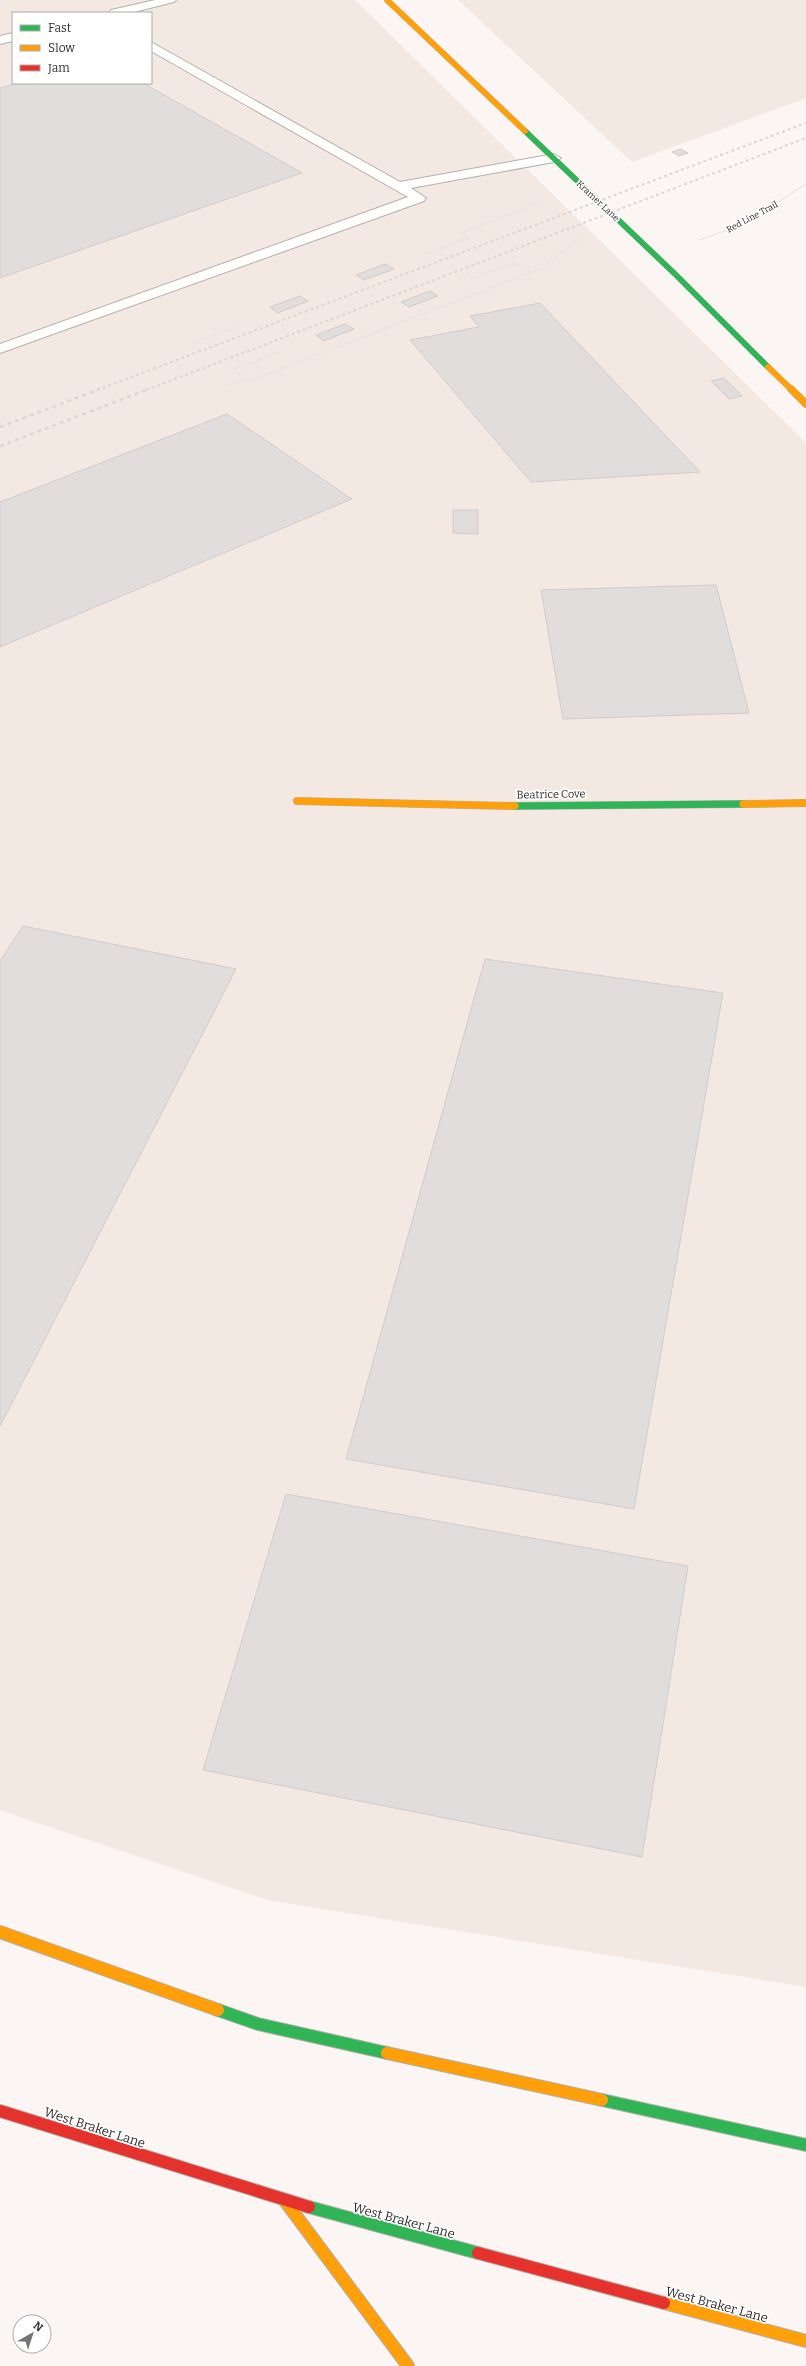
<svg xmlns="http://www.w3.org/2000/svg" width="806" height="2366" font-family="Bitter,serif">
  <rect width="100%" height="100%" fill="#fbf6f4"/>
  <!-- built -->
  <path fill="#f3e8e2" fill-rule="evenodd" d="M 0,0 L 355,0 L 806,443 L 806,1987 L 267,1900 L 0,1810 ZM 13,13 L 151,13 L 151,83 L 13,83 Z
    M 458,0 L 806,0 L 806,98 L 632,162 Z"/>
  <!-- building -->
  <path fill="#e1dddc" stroke="#d0cccb" d="M 17,83 L 143,83 L 302,173 L 0,278 L 0,88 Z
    M 681,149 L 688,153 L 679,156 L 672,152 Z
    M 385,264 L 394,269 L 364,280 L 356,275 Z
    M 430,291 L 438,296 L 409,307 L 401,302 Z
    M 300,296 L 308,301 L 278,313 L 270,307 Z
    M 540,303 L 700,472 L 531,482 L 410,340 L 479,327 L 470,316 Z
    M 345,324 L 354,329 L 324,341 L 316,335 Z
    M 724,378 L 742,396 L 729,399 L 711,381 Z
    M 227,414 L 352,499 L 0,647 L 0,502 Z
    M 453,510 L 478,510 L 478,534 L 453,533 Z
    M 716,585 L 749,713 L 563,719 L 541,590 Z
    M 23,926 L 236,969 L 0,1426 L 0,961 Z
    M 485,959 L 723,993 L 634,1509 L 346,1459 Z
    M 286,1494 L 688,1566 L 642,1857 L 203,1770 Z"/>
  <g fill="none" stroke-linecap="round" stroke-linejoin="round">
    <defs>
      <path id="lane" d="M 151,42 L 400,182 L 554,154 L 561,158 L 554,162 L 411,188 L 426,198 L 424,201 L 0,353 L 0,344 L 408,197 L 151,51 Z"/>
      <path id="street" d="M 155,0 L 176,0 L 174,2 L 130,13 L 109,13 L 111,10 Z
        M 13,33 L 13,41 L 0,44 L 0,36 Z"/>
      <path id="fast-far2" d="M 525,131 L 675,274 L 768,367"/>
      <path id="fast-far1" d="M 515,806 L 743,804"/>
      <path id="fast" d="M 218,2010 L 258,2024 L 387,2053
        M 602,2100 L 806,2145
        M 309,2207 L 478,2253"/>
      <path id="slow-far2" d="M 387,0 L 525,131
        M 768,367 L 792,390"/>
      <path id="slow-far1" d="M 791,389 L 806,404
        M 297,801 L 515,806
        M 743,804 L 806,803"/>
      <path id="slow" d="M 0,1932 L 218,2010
        M 387,2053 L 602,2100
        M 285,2201 L 408,2366
        M 664,2303 L 806,2341"/>
      <path id="jam" d="M 0,2111 L 309,2207
        M 478,2253 L 664,2303"/>
    </defs>
    <!-- lane casing -->
    <use href="#lane" stroke="#b3b0ae" stroke-width="2"/>
    <!-- street casing -->
    <use href="#street" stroke="#b3b0ae" stroke-width="2"/>
    <!-- fast-far2 casing -->
    <use href="#fast-far2" stroke="#b3b0ae" stroke-width="6"/>
    <!-- fast-far1 casing -->
    <use href="#fast-far1" stroke="#b3b0ae" stroke-width="8"/>
    <!-- fast casing -->
    <use href="#fast" stroke="#b3b0ae" stroke-width="14"/>
    <!-- slow-far2 casing -->
    <use href="#slow-far2" stroke="#b3b0ae" stroke-width="6"/>
    <!-- slow-far1 casing -->
    <use href="#slow-far1" stroke="#b3b0ae" stroke-width="8"/>
    <!-- slow casing -->
    <use href="#slow" stroke="#b3b0ae" stroke-width="14"/>
    <!-- jam casing -->
    <use href="#jam" stroke="#b3b0ae" stroke-width="14"/>
    <!-- path -->
    <path stroke="#e4e2e2" stroke-width="1.5" stroke-dasharray="2 1" stroke-linecap="butt" d="M 469,238 L 460,233 L 538,203
      M 699,240 L 742,225 L 806,184
      M 426,254 L 469,238
      M 470,279 L 513,263 L 531,272
      M 192,344 L 238,326
      M 233,370 L 249,381 L 540,269 L 579,239
      M 233,370 L 278,352
      M 230,385 L 245,379"/>
    <!-- lane -->
    <use href="#lane" fill="#fefefd" fill-rule="evenodd"/>
    <!-- street -->
    <use href="#street" fill="#fefefd" fill-rule="evenodd"/>
    <!-- fast-far2 -->
    <use href="#fast-far2" stroke="#30b455" stroke-width="5.5"/>
    <!-- fast-far1 -->
    <use href="#fast-far1" stroke="#30b455" stroke-width="7"/>
    <!-- fast -->
    <use href="#fast" stroke="#30b455" stroke-width="12"/>
    <!-- slow-far2 -->
    <use href="#slow-far2" stroke="#ff9f0a" stroke-width="5.5"/>
    <!-- slow-far1 -->
    <use href="#slow-far1" stroke="#ff9f0a" stroke-width="7"/>
    <!-- slow -->
    <use href="#slow" stroke="#ff9f0a" stroke-width="12"/>
    <!-- jam -->
    <use href="#jam" stroke="#e5322d" stroke-width="12"/>
    <!-- rail-far1 -->
    <path stroke="#d9d7d7" stroke-width="2" stroke-dasharray="3 3" stroke-linecap="butt" d="M 97,390 L 806,123
      M 146,390 L 806,138"/>
    <!-- rail -->
    <path stroke="#d9d7d7" stroke-width="2.5" stroke-dasharray="4 4" stroke-linecap="butt" d="M 0,427 L 100,389
      M 0,446 L 149,389"/>
  </g>
  <g text-anchor="middle" stroke-width="3.5" stroke-linejoin="round" paint-order="stroke">
    <!-- far-street labels -->
    <g font-size="9" fill="#302d2b" stroke="#fff">
      <text transform="translate(598 201) rotate(43)" y="3">Kramer Lane</text>
      <text transform="translate(752 217) rotate(-28)" y="3">Red Line Trail</text>
    </g>
    <!-- street labels -->
    <g font-size="11" fill="#302d2b" stroke="#fff">
      <text transform="translate(551 794) rotate(-1)" y="4">Beatrice Cove</text>
    </g>
    <!-- near-street labels -->
    <g font-size="13" fill="#302d2b" stroke="#fff">
      <text transform="translate(95 2127) rotate(18)" y="5">West Braker Lane</text>
      <text transform="translate(404 2220) rotate(15)" y="5">West Braker Lane</text>
      <text transform="translate(717 2304) rotate(15)" y="5">West Braker Lane</text>
    </g>
  </g>
  <!-- legend -->
  <rect x="12" y="12" width="140" height="72" fill="#ffffff" stroke="#acabaa"/>
  <rect x="20" y="25" width="20" height="6" fill="#30b455" stroke="#acabaa"/>
  <text x="48" y="32" font-size="12" fill="#302d2b">Fast</text>
  <rect x="20" y="45" width="20" height="6" fill="#ff9f0a" stroke="#acabaa"/>
  <text x="48" y="52" font-size="12" fill="#302d2b">Slow</text>
  <rect x="20" y="65" width="20" height="6" fill="#e5322d" stroke="#acabaa"/>
  <text x="48" y="72" font-size="12" fill="#302d2b">Jam</text>
  <!-- north arrow -->
  <g transform="translate(32 2334) rotate(39)"><circle r="19" fill="#ffffff" stroke="#acabaa"/>
  <path d="M0-3L7 15L0 10L-7 15Z" fill="#777371"/>
  <text y="-6" font-size="11" font-weight="bold" text-anchor="middle" fill="#302d2b">N</text>
  </g>
</svg>
